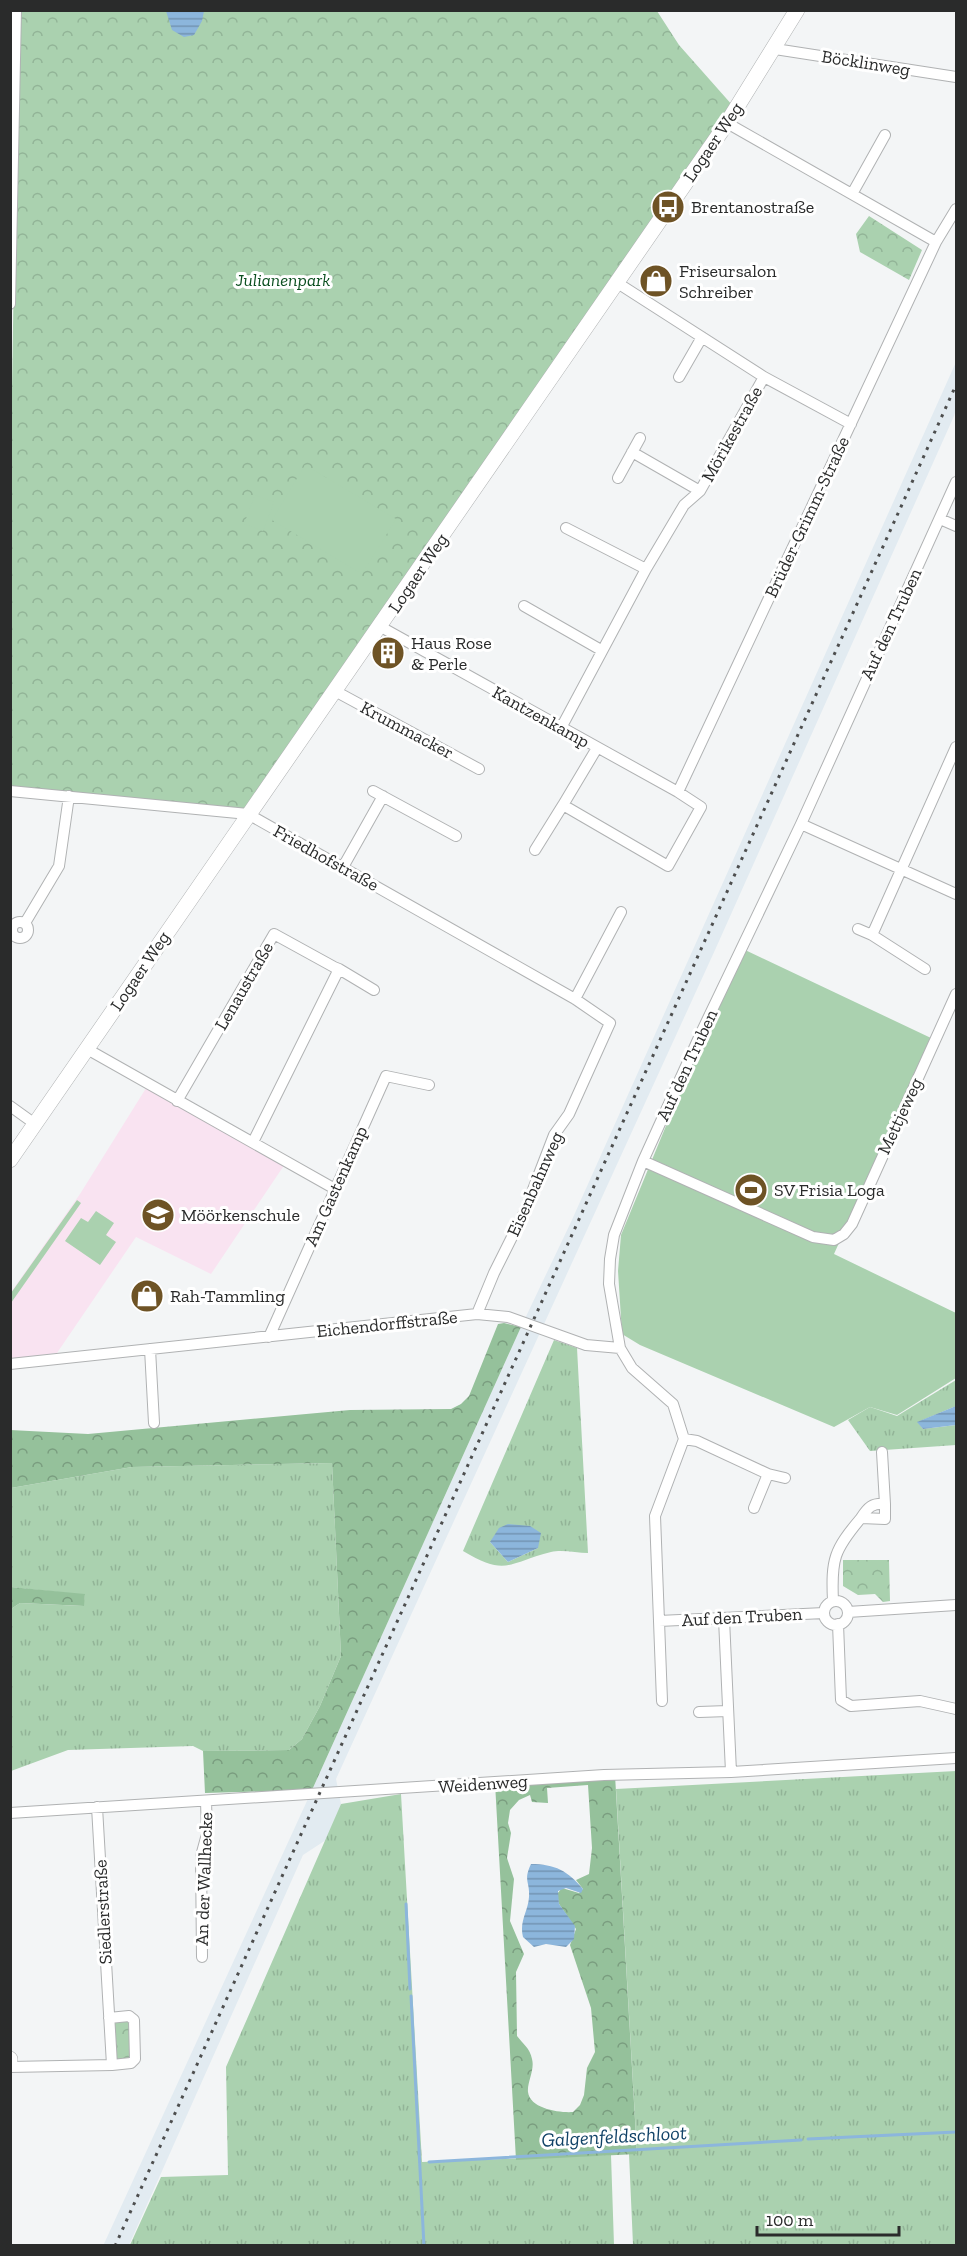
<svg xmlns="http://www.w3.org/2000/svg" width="967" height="2256" font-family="'Zilla Slab',serif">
  <defs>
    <pattern id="grass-tufts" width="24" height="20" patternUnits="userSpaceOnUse" patternTransform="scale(1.5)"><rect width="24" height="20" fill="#aad1af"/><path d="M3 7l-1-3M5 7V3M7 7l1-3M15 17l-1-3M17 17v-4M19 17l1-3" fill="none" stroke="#92b497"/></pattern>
    <pattern id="forest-crowns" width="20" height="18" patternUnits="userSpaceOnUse" patternTransform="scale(1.5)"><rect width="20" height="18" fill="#95c19b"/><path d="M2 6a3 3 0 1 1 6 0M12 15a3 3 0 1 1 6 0" fill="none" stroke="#7a9d7f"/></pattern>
    <pattern id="park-crowns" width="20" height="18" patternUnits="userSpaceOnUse" patternTransform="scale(1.5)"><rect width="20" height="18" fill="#aad1af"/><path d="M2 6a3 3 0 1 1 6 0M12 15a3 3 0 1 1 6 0" fill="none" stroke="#92b497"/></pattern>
    <pattern id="water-rules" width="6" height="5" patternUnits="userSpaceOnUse" patternTransform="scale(1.5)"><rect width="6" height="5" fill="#8cb6dc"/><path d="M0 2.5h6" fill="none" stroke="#7394b3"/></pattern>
  </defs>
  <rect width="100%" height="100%" fill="#f3f5f6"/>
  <!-- education -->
  <path fill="#f9e3f1" d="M 148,1085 L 287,1161 L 211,1274 L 136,1237 L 57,1353 L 11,1359 L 11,1292 L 80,1194 Z"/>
  <!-- built -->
  <path fill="#e2ebf1" d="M 956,362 L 956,409 L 954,416 L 715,950 L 336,1779 L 341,1804 L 326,1840 L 303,1855 L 129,2245 L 103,2246 L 312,1790 L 521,1327 L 571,1222 Z"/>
  <!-- grass -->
  <path fill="url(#grass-tufts)" fill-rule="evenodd" d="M 554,1340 L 577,1348 L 588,1553 C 577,1553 562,1549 551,1552 C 507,1563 507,1577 463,1551 ZM 490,1542 L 538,1548 L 508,1562 Z
    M 956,1380 L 956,1406 L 918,1422 L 923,1429 L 956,1425 L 956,1445 L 870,1451 L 848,1420 L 870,1407 L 897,1416 Z
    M 332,1463 L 341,1656 L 320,1706 L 302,1739 L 289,1750 L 203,1751 L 193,1746 L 68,1750 L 11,1771 L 11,1609 L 20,1603 L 83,1606 L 85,1595 L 11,1587 L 11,1488 L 132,1467 Z
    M 956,1771 L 956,2245 L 633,2245 L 629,2154 L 637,2153 L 616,1789 Z
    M 401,1794 L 422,2162 L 611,2155 L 614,2245 L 130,2245 L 161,2177 L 228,2175 L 226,2067 L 341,1804 Z"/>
  <!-- forest -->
  <path fill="url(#forest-crowns)" fill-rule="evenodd" d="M 504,1323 L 521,1327 L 312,1790 L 205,1793 L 203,1751 L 289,1750 L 302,1739 L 320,1706 L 341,1656 L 332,1463 L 132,1467 L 11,1488 L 10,1430 L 88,1434 L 350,1410 L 451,1409 L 461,1404 L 469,1396 L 498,1324 Z
    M 11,1587 L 85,1594 L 84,1606 L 20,1603 L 11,1609 Z
    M 615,1775 L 637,2154 L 516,2160 L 495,1783 ZM 588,1785 L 592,1848 L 589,1874 L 576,1880 L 583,1889 L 579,1893 L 562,1888 L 557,1894 L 559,1904 L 576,1929 L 570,1945 L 591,2008 L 595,2052 L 587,2068 L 584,2095 L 580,2105 L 573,2112 C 560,2113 530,2109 528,2092 C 527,2082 535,2070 532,2059 C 530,2048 523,2044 517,2036 L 516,1972 L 524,1954 L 510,1921 L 514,1879 L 507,1858 L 511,1833 L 508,1823 L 510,1810 L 519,1800 L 530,1795 L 532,1802 L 548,1803 L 547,1788 Z"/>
  <!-- park -->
  <path fill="url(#park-crowns)" d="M 18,11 L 657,11 L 679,45 L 733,106 L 243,810 L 11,787 L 11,452 Z
    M 869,216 L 922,250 L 909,280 L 860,252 L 856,234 Z
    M 843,1560 L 889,1560 L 890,1601 L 883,1602 L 875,1594 L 858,1595 L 843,1586 Z
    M 116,2020 L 129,2021 L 131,2056 L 126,2060 L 117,2060 L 113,2024 Z"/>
  <!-- pitch -->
  <path fill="#aad1af" d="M 305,465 L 396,519 L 362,574 L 272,520 Z
    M 255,495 L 274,502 L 263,531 L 244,524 Z
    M 743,949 L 931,1038 L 834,1254 L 956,1313 L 956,1378 L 897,1415 L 870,1407 L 834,1427 L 640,1345 L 622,1334 L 618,1271 L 621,1235 L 703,1036 Z
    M 77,1200 L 81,1203 L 11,1303 L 11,1293 Z
    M 96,1211 L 114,1223 L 106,1235 L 116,1242 L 100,1265 L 65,1241 L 81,1218 L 88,1222 Z"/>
  <!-- water -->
  <path fill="url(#water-rules)" d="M 166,11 L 166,10 L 204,11 L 202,21 L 194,35 L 184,37 L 172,30 Z
    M 956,1406 L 956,1425 L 923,1429 L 917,1422 Z
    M 508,1524 L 530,1526 L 541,1533 L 538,1548 L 508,1562 L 490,1542 L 499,1528 Z
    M 531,1864 C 555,1864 568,1871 583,1889 L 581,1893 L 566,1888 L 558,1891 L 559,1904 L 575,1926 L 574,1939 L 566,1947 L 546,1944 L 534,1947 L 523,1937 C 519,1921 528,1912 529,1897 C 530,1881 523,1881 531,1864 Z"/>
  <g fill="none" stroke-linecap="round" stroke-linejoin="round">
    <!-- stream -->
    <path stroke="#8cb6dc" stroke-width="3" d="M 406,1904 L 410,1989
      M 411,1996 L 424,2246
      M 808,2139 L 956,2132
      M 429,2162 L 801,2140"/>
    <defs>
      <path id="street" d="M 775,49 L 956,77
        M 852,194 L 885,135
        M 936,242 L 956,209
        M 616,282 L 764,377 L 851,424
        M 10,304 L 16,10
        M 679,377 L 702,337
        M 632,452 L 700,491
        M 618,478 L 640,438
        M 940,519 L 956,526
        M 566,528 L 646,569
        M 524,606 L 601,650
        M 381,627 L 678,792 L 701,807 L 668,866 L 563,805 L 597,748
        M 335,691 L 479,769
        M 561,728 L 646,569 L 684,505 L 700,491 L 764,377
        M 10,791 L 248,814 L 575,999 L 610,1023 L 569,1114 L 554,1135 L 524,1213 L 494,1273 L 477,1314
        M 373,791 L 456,836
        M 678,792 L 936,242 L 727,123
        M 801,824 L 956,894
        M 535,850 L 563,805
        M 343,867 L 383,796
        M12 930a8 8 0 1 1 16 0a8 8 0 1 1-16 0Z
        M 25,923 L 59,866 L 69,796
        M 858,929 L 872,935
        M 339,969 L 374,990
        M 925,969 L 872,935 L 956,747
        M 575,999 L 621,912
        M 87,1049 L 335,1189
        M 177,1101 L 274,934 L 334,967 L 339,969 L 253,1142
        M 10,1106 L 35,1124
        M 643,1161 L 813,1237 L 834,1240 L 844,1234 L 852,1224 L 956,994
        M 269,1337 L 386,1076 L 429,1085
        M 150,1349 L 154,1423
        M 10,1364 L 477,1314 L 508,1317 L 586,1345 L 620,1348
        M 684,1439 L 697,1441 L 768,1474 L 754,1508
        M 882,1452 L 885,1504
        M 768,1474 L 785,1478
        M 833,1601 C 831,1559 834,1550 861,1518 L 885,1519 L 885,1504 C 872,1503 868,1507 861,1518
        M824 1613a12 12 0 1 1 24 0a12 12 0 1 1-24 0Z
        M 848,1612 L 956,1605
        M 824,1613 L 659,1621 L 655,1516 L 684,1439 L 673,1404 L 632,1368 L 620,1348 L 609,1284 L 610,1259 L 614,1235 L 643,1161 L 701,1033 L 801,824 L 956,482
        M 724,1619 L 731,1772
        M 659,1621 L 662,1701
        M 838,1624 L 841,1700 L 851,1706 L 920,1701 L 956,1709
        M 699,1712 L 728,1711
        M 97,1807 L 112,2065 L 131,2063 L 135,2059 L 134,2020 L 129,2016 L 109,2018
        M 10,1813 L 604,1775 L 731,1772 L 956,1758
        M 202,1957 L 201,1856 L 207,1834 L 206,1801
        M 10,2067 L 112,2065"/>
      <path id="secondary" d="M 10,1160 L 727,123 L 797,10
        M 10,2059 L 10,2060"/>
    </defs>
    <!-- street casing -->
    <use href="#street" stroke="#b0b2b3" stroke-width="12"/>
    <!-- secondary casing -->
    <use href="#secondary" stroke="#b0b2b3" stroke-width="16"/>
    <!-- street -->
    <use href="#street" stroke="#fff" stroke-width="10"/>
    <!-- secondary -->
    <use href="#secondary" stroke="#fff" stroke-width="15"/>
    <!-- rail -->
    <path stroke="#4d4e4e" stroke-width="3" stroke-dasharray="3 6" stroke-linecap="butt" d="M 115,2246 L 956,385"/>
  </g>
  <!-- icons -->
  <defs>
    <symbol id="bus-disc" viewBox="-11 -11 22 22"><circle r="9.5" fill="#6e5325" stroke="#fff"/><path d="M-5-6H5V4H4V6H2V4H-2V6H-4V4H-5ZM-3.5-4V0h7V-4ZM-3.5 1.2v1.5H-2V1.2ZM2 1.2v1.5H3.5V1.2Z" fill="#fff"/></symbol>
    <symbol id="shop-disc" viewBox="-11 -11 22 22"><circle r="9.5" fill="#6e5325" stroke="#fff"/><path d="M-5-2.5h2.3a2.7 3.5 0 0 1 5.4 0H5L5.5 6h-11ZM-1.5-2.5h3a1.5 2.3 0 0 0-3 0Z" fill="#fff"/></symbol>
    <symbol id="building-disc" viewBox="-11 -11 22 22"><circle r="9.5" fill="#6e5325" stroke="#fff"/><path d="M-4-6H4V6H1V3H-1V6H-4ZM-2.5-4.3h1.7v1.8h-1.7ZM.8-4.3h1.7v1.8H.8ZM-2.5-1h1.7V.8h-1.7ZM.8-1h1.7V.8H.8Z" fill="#fff"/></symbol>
    <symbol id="stadium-disc" viewBox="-11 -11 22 22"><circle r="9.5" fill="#6e5325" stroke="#fff"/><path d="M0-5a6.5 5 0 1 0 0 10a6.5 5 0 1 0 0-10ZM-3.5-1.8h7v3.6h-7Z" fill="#fff"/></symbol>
    <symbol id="school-disc" viewBox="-11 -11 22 22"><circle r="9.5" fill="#6e5325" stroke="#fff"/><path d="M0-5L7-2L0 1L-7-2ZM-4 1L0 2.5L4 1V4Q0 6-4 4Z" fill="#fff"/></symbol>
  </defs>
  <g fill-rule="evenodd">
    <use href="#bus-disc" x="649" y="188" width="38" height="38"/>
    <use href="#shop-disc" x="637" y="262" width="38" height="38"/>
    <use href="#building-disc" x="369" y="634" width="38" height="38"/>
    <use href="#stadium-disc" x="732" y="1171" width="38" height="38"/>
    <use href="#school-disc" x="139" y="1196" width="38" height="38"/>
    <use href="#shop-disc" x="128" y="1277" width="38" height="38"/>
  </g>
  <g text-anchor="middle" stroke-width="6" stroke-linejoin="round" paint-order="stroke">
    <!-- street labels -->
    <g font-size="18" fill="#2a2b2b" stroke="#fff">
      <text transform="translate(866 63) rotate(9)" y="6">Böcklinweg</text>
      <text transform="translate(713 142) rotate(-56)" y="6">Logaer Weg</text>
      <text transform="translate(732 434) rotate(-61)" y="6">Mörikestraße</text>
      <text transform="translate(807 517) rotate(-65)" y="6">Brüder-Grimm-Straße</text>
      <text transform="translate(418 573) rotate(-56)" y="6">Logaer Weg</text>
      <text transform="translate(891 624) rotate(-65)" y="6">Auf den Truben</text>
      <text transform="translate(541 717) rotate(29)" y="6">Kantzenkamp</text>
      <text transform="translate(407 730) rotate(28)" y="6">Krummacker</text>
      <text transform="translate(326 858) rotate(29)" y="6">Friedhofstraße</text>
      <text transform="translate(140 971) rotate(-56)" y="6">Logaer Weg</text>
      <text transform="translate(244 986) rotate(-60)" y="6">Lenaustraße</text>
      <text transform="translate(687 1065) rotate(-65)" y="6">Auf den Truben</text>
      <text transform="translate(900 1116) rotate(-65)" y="6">Mettjeweg</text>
      <text transform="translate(535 1184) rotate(-66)" y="6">Eisenbahnweg</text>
      <text transform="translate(336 1186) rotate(-66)" y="6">Am Gastenkamp</text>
      <text transform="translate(387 1324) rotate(-6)" y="6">Eichendorffstraße</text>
      <text transform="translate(742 1617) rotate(-3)" y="6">Auf den Truben</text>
      <text transform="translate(483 1784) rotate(-4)" y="6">Weidenweg</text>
      <text transform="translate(204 1879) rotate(-88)" y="6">An der Wallhecke</text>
      <text transform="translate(103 1912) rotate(-93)" y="6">Siedlerstraße</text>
    </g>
    <!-- poi labels -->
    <g font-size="18" fill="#2a2b2b" stroke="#fff" text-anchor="start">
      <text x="691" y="213">Brentanostraße</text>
      <text x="679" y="277">Friseursalon<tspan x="679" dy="21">Schreiber</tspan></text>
      <text x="411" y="649">Haus Rose<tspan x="411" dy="21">&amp; Perle</tspan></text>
      <text x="774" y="1196">SV Frisia Loga</text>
      <text x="181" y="1221">Möörkenschule</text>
      <text x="170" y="1302">Rah-Tammling</text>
    </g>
    <!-- park labels -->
    <g font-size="18" font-style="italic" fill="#0b4f20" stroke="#fff">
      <text x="283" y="286">Julianenpark</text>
    </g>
    <!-- water labels -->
    <g font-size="20" font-style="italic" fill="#114267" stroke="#fff">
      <text transform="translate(614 2136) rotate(-3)" y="7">Galgenfeldschloot</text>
    </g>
  </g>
  <!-- border -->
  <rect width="967" height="2256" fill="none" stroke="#2a2b2b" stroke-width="24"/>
  <!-- scale -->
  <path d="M757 2226v9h142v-9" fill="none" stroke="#2a2b2b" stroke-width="3"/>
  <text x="766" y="2226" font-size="18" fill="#2a2b2b" stroke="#ffffff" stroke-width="4.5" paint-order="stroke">100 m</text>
</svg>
